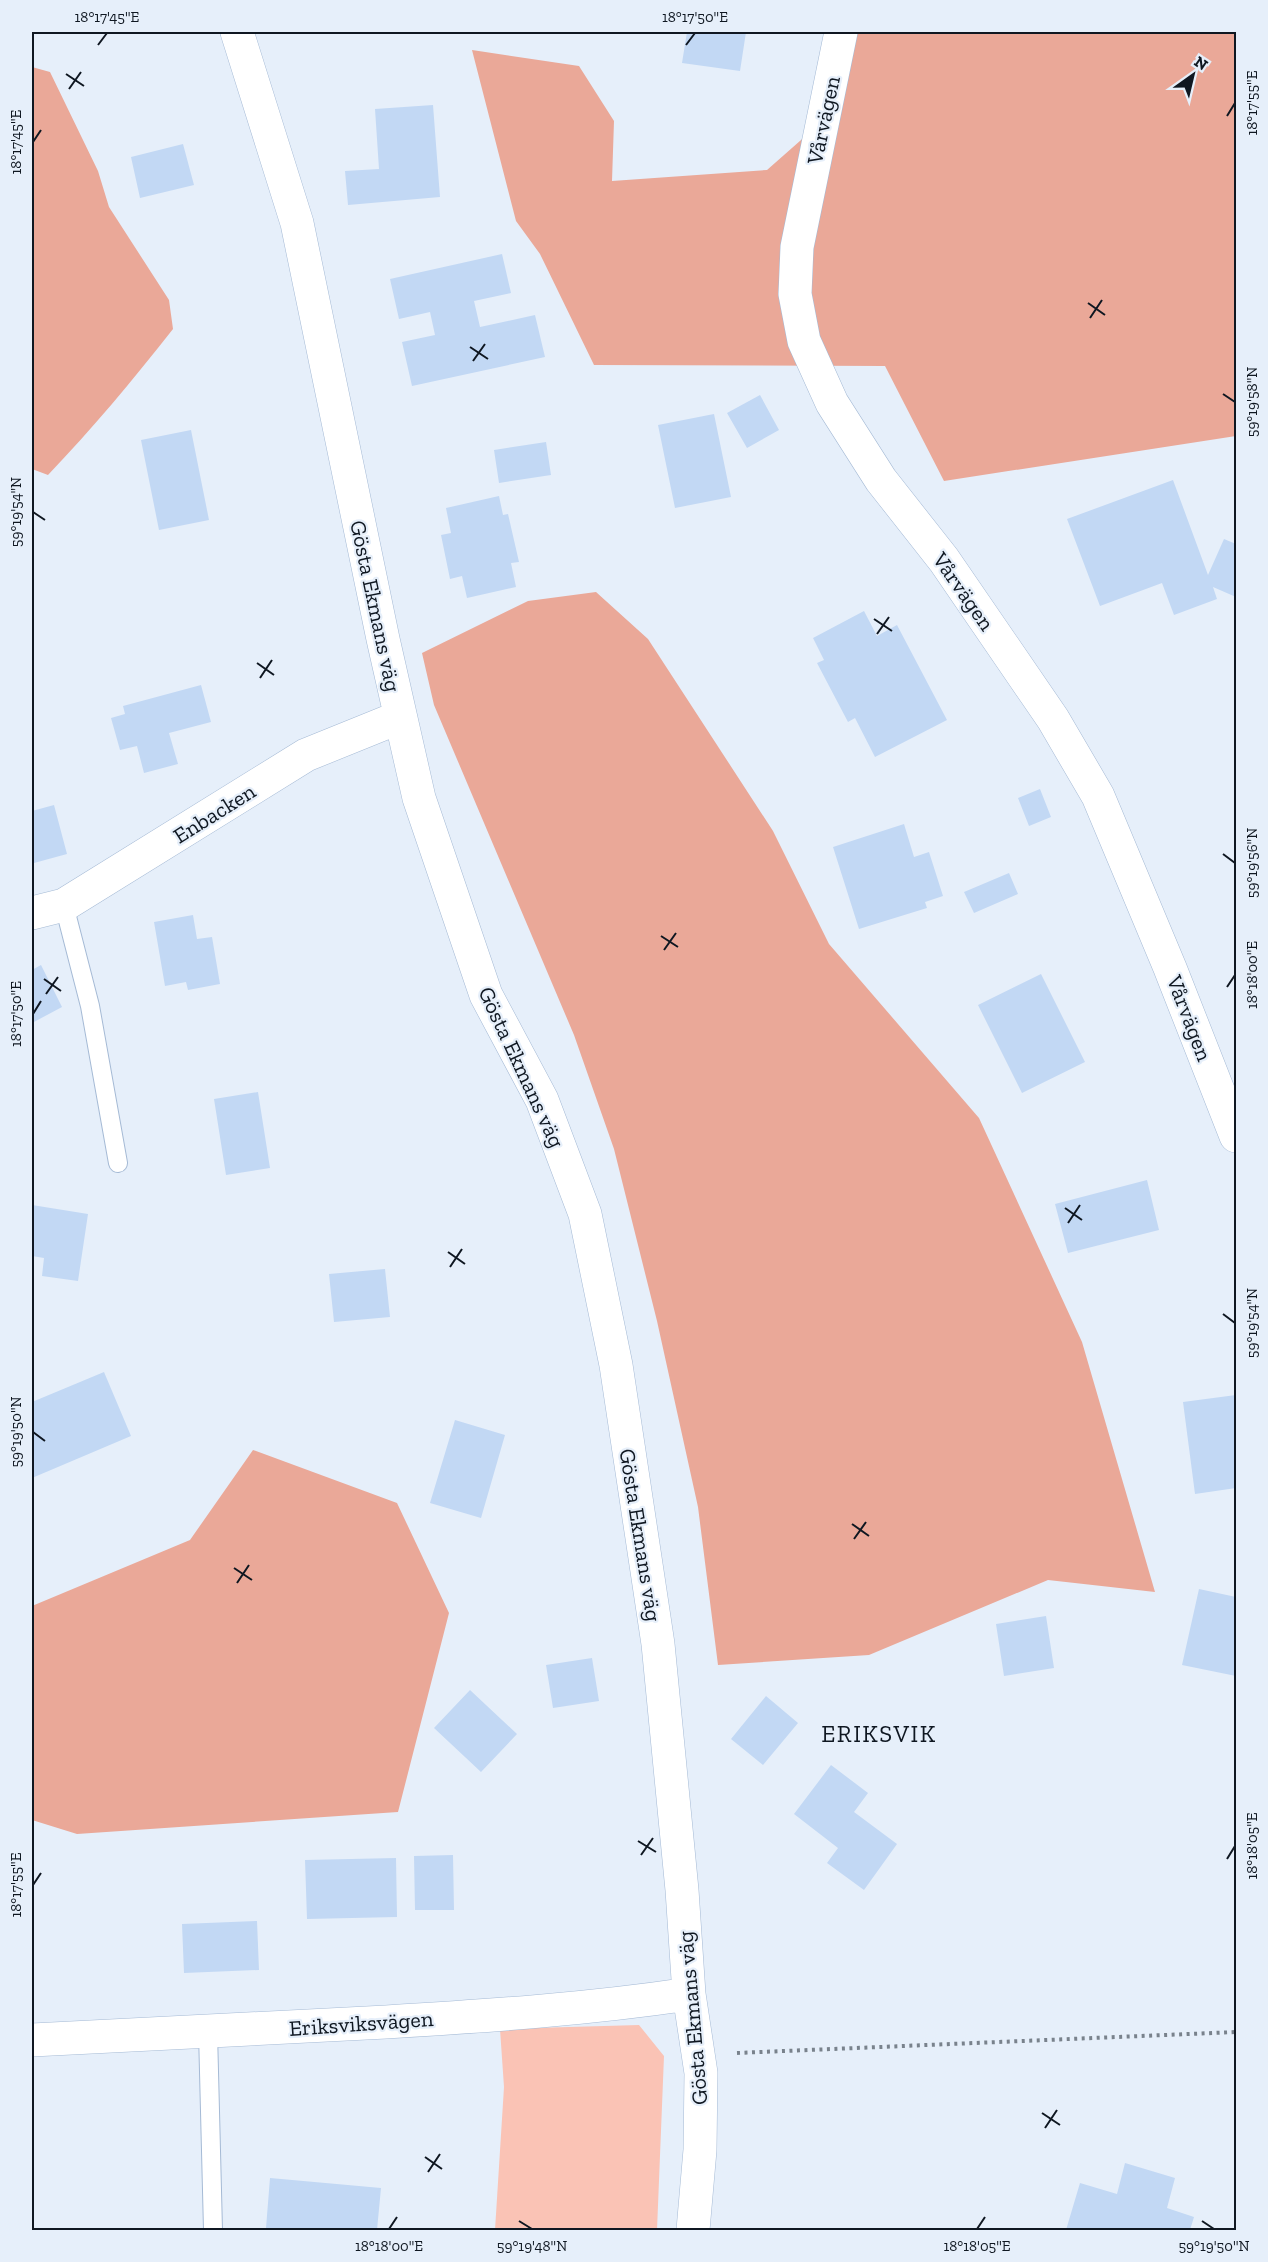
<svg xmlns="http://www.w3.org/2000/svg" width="1268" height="2262" font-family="'Zilla Slab',serif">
  <rect width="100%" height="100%" fill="#e6effa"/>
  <!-- green -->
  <path fill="#fac3b5" d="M 639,2025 L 664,2056 L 657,2230 L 495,2230 L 504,2087 L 500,2029 Z"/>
  <!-- forest -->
  <path fill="#eaa898" d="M 856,32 L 1236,32 L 1236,436 L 944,481 L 885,366 L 594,365 L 540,254 L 516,221 L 472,50 L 579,66 L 614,121 L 612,181 L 767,170 L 843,103 Z
    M 32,67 L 50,72 L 98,171 L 109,207 L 169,300 L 173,329 C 133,380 92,429 48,475 L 32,469 Z
    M 596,592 L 648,639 L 773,831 L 829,944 L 979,1118 L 1082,1342 L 1155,1592 L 1048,1580 L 869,1655 L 718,1665 L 698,1507 L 657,1321 L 614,1149 L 574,1035 L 434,705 L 422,653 L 528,601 Z
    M 253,1450 L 397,1503 L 449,1613 L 398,1812 L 77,1834 L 32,1820 L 32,1606 L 190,1540 Z"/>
  <!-- building -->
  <path fill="#c2d8f4" d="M 687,32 L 746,32 L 740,71 L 682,63 Z
    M 433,105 L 440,197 L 348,205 L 345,171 L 379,169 L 375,109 Z
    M 183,144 L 194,185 L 140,198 L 131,157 Z
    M 502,254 L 511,293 L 474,301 L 480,327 L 535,315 L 545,357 L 412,386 L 402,342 L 435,335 L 430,312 L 399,319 L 390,279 Z
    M 760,395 L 779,430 L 747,448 L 727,413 Z
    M 714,414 L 731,497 L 675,508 L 658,425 Z
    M 191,430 L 209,520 L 159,530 L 141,440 Z
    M 546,442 L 551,475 L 499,483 L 494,450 Z
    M 1173,480 L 1208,575 L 1224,539 L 1236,544 L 1236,597 L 1213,587 L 1217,599 L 1174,615 L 1162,583 L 1100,606 L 1067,519 Z
    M 499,496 L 503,515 L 508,514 L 519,562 L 511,563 L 516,587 L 467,598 L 462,576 L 450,579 L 441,535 L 451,533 L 446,508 Z
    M 864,611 L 877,636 L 897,625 L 947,720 L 875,757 L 855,718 L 848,722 L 817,663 L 824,660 L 813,638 Z
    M 201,685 L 211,722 L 169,733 L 178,764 L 144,773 L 137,746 L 120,750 L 111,718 L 125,714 L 123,706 Z
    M 1040,789 L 1051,817 L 1029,826 L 1018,798 Z
    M 54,805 L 67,854 L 34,863 L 32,854 L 32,811 Z
    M 904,824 L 914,857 L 929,852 L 943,896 L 925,902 L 927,908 L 859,929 L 833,847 Z
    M 1009,873 L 1018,894 L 974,913 L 964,892 Z
    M 193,915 L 197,939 L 212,937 L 220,984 L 188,990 L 186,982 L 165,986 L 154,922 Z
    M 41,965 L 62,1007 L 32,1023 L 32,970 Z
    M 1041,974 L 1085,1062 L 1022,1093 L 978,1005 Z
    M 258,1092 L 270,1168 L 226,1175 L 214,1099 Z
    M 1147,1180 L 1159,1230 L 1068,1253 L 1055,1204 Z
    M 32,1205 L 88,1214 L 78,1281 L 42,1276 L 44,1258 L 32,1256 Z
    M 385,1269 L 390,1317 L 334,1322 L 329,1274 Z
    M 104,1372 L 131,1436 L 32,1478 L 32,1402 Z
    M 1236,1395 L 1236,1488 L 1195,1494 L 1183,1402 Z
    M 455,1420 L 505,1435 L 481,1518 L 430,1503 Z
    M 1199,1589 L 1236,1597 L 1236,1676 L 1182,1665 Z
    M 1046,1616 L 1054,1668 L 1004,1676 L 996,1624 Z
    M 592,1658 L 599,1701 L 553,1708 L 546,1665 Z
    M 470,1690 L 517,1734 L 481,1772 L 434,1728 Z
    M 766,1696 L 798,1723 L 763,1765 L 731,1739 Z
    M 831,1765 L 868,1793 L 854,1812 L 897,1844 L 864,1890 L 827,1863 L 838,1848 L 794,1814 Z
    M 453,1855 L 454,1910 L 415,1910 L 414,1856 Z
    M 396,1858 L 397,1917 L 307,1919 L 305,1860 Z
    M 257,1921 L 259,1970 L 184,1973 L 182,1924 Z
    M 1125,2163 L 1175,2178 L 1167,2208 L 1194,2217 L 1190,2230 L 1066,2230 L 1080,2183 L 1117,2194 Z
    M 270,2178 L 381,2188 L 377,2230 L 294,2230 L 266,2228 Z"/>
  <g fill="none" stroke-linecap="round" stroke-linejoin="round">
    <defs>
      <path id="lane" d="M 64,905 L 90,1006 L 118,1163
        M 208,2032 L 213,2230"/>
      <path id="street" d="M 237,32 L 297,223 L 383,639 L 419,798 L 486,995 L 542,1100 L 585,1214 L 616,1365 L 658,1644 L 682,1890 L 689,1994 L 701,2073 L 700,2150 L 693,2230
        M 841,32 L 797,247 L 795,294 L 804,341 L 832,403 L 881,480 L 944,560 L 1053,719 L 1098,796 L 1170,968 L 1236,1136
        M 32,913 L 64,905 L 306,755 L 400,717
        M 32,2040 C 150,2035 268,2029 386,2022 C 487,2016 588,2009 689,1994"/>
    </defs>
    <!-- lane casing -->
    <use href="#lane" stroke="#a5bad5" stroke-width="20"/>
    <!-- street casing -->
    <use href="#street" stroke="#a5bad5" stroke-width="34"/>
    <!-- path -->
    <path stroke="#79828c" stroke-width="4" stroke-dasharray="3 4.5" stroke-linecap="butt" d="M 737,2053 L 1236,2032"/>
    <!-- lane -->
    <use href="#lane" stroke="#fff" stroke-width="18"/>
    <!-- street -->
    <use href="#street" stroke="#fff" stroke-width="33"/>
  </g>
  <!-- ticks -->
  <path fill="none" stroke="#0f1721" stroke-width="2" d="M 98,45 L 107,33M 686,45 L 695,33M 66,74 L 84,86M 69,89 L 81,72M 1227,116 L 1235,103M 33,142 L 41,130M 1088,303 L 1105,315M 1090,318 L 1102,300M 470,347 L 488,359M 473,361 L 485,344M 1223,394 L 1235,402M 33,512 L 45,520M 874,619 L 892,631M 877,634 L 889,617M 257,663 L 274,675M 260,678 L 272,660M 1223,854 L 1235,863M 661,936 L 678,947M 664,950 L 676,933M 44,979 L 61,991M 1227,987 L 1235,975M 46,994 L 58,977M 33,1014 L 41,1001M 1065,1208 L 1082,1220M 1068,1223 L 1080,1205M 448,1252 L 465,1264M 450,1267 L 462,1249M 1223,1314 L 1235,1323M 33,1432 L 45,1441M 852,1524 L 869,1536M 854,1539 L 866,1522M 234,1568 L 252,1580M 237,1583 L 249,1565M 638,1841 L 656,1852M 641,1855 L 653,1838M 1227,1859 L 1235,1846M 33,1885 L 41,1873M 1042,2113 L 1060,2125M 1045,2128 L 1057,2110M 425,2157 L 442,2169M 428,2172 L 440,2154M 519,2221 L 532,2229M 1202,2221 L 1214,2229M 389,2229 L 397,2217M 977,2229 L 985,2217"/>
  <g text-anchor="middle" stroke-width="4.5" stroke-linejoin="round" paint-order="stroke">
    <!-- street labels -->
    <g font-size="22" fill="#0f1721" stroke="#e6effa">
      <text transform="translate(823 120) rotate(-78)" y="8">Vårvägen</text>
      <text transform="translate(964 591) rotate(55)" y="8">Vårvägen</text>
      <text transform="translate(376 606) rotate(78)" y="8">Gösta Ekmans väg</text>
      <text transform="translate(214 813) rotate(-32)" y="8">Enbacken</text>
      <text transform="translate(1190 1018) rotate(69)" y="8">Vårvägen</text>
      <text transform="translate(522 1067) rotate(65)" y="8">Gösta Ekmans väg</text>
      <text transform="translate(641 1535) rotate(81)" y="8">Gösta Ekmans väg</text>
      <text transform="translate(692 2018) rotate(-95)" y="8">Gösta Ekmans väg</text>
      <text transform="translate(361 2023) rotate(-4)" y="8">Eriksviksvägen</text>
    </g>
    <!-- neighbourhood labels -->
    <g font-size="24" letter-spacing="1.5" fill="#0f1721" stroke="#e6effa">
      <text x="879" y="1742">ERIKSVIK</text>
    </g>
  </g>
  <!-- border -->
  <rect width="1268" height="2262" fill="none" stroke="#e6effa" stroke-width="66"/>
  <!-- north arrow -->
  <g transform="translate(1193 75) rotate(34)" stroke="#e6effa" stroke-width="4.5" paint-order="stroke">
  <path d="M0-4.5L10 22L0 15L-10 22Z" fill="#0f1721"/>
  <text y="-9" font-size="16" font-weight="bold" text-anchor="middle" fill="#0f1721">N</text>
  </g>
  <rect x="33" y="33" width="1202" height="2196" fill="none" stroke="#0f1721" stroke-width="2"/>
  <g font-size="15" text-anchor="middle" fill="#0f1721">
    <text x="107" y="22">18°17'45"E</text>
    <text x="695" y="22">18°17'50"E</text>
    <text transform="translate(1252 103) rotate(-90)" y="5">18°17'55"E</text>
    <text transform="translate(16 142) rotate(-90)" y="5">18°17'45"E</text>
    <text transform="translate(1252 402) rotate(-90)" y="5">59°19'58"N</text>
    <text transform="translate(16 512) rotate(-90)" y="5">59°19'54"N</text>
    <text transform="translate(1252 863) rotate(-90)" y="5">59°19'56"N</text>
    <text transform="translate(1252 975) rotate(-90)" y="5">18°18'00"E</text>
    <text transform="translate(16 1014) rotate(-90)" y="5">18°17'50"E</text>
    <text transform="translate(1252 1323) rotate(-90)" y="5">59°19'54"N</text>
    <text transform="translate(16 1432) rotate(-90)" y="5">59°19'50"N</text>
    <text transform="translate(1252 1846) rotate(-90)" y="5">18°18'05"E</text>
    <text transform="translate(16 1885) rotate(-90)" y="5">18°17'55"E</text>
    <text x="389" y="2251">18°18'00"E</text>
    <text x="532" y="2251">59°19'48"N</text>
    <text x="977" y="2251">18°18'05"E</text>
    <text x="1214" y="2251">59°19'50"N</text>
  </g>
</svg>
